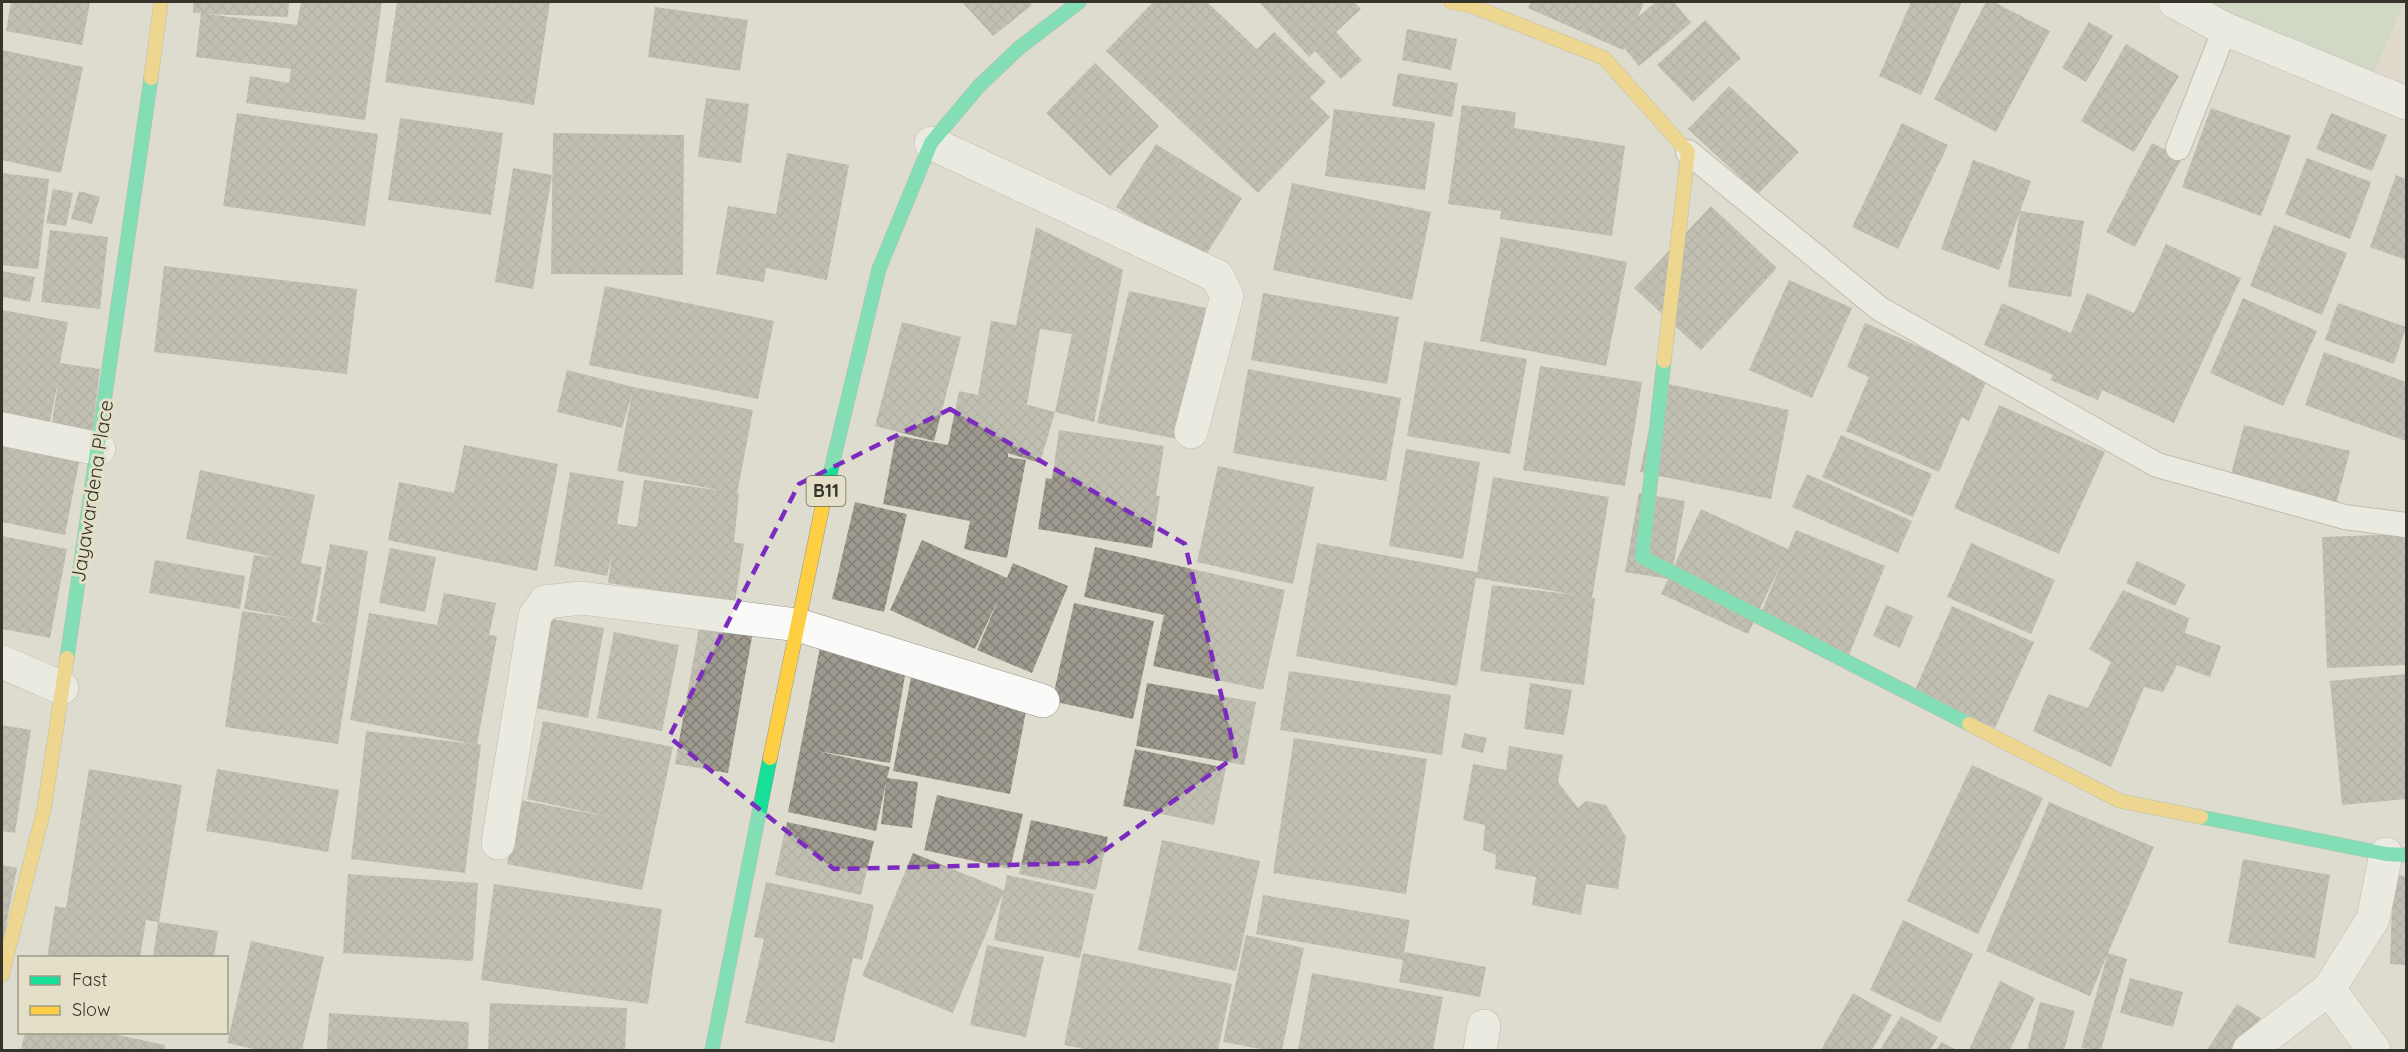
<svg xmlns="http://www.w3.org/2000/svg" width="2408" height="1052" font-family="Quicksand,sans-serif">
  <defs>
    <pattern id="building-cross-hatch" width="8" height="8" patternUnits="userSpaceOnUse" patternTransform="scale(1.5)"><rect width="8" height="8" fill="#9e9a90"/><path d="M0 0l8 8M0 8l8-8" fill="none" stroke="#827e76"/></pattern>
  </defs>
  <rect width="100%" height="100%" fill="#dedcce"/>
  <!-- education -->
  <path fill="#e4d5ca" d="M 2406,5 L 2406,103 L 2367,87 L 2404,6 Z"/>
  <!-- green -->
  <path fill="#c0d3ba" d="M 2175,2 L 2406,2 L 2406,5 L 2403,6 L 2367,87 Z"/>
  <!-- building -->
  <path fill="url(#building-cross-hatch)" d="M 11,2 L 90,2 L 82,45 L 6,31 Z
    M 193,2 L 289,2 L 288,17 L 206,14 L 297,25 L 301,2 L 382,2 L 365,120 L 246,103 L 250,76 L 289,83 L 291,69 L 196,57 L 201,13 L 193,13 Z
    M 397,2 L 550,2 L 534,105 L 385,82 Z
    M 962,2 L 1029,2 L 1032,5 L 993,36 Z
    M 1153,2 L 1207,2 L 1257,49 L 1274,32 L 1326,82 L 1310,98 L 1330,117 L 1258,193 L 1106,51 Z
    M 1259,2 L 1354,2 L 1361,9 L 1336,32 L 1362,60 L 1341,79 L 1315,51 L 1309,57 Z
    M 1531,2 L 1644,2 L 1638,17 L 1656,2 L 1674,2 L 1691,23 L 1639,66 L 1624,48 L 1623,50 L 1528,8 Z
    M 1911,2 L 1962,2 L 1921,95 L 1879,76 Z
    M 1986,2 L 1994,2 L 2050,31 L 1996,132 L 1934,99 Z
    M 655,7 L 748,20 L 740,71 L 648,57 Z
    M 1705,20 L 1741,58 L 1693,102 L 1657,65 Z
    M 2089,22 L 2113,36 L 2086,82 L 2062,68 Z
    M 1407,29 L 1457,39 L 1451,70 L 1402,60 Z
    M 2126,44 L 2179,76 L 2134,152 L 2081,121 Z
    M 2,50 L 83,67 L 61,173 L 2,160 Z
    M 1095,63 L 1159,126 L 1110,176 L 1046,113 Z
    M 1398,73 L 1458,83 L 1452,117 L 1392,106 Z
    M 1729,86 L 1799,152 L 1758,194 L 1688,129 Z
    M 706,98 L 749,104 L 741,163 L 698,157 Z
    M 1462,105 L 1516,112 L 1514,128 L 1625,146 L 1612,236 L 1500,219 L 1501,211 L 1448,204 Z
    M 2211,108 L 2291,136 L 2261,216 L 2182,187 Z
    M 1334,109 L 1435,122 L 1425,190 L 1325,176 Z
    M 237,113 L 378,134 L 365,226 L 223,206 Z
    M 2331,113 L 2387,135 L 2372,171 L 2316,149 Z
    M 400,118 L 503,133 L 491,215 L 388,200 Z
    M 1902,123 L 1948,145 L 1898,249 L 1852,227 Z
    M 553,133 L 684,135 L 683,275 L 551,274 Z
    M 2152,143 L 2182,158 L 2135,247 L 2106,232 Z
    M 1156,144 L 1242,198 L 1202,261 L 1116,207 Z
    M 787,153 L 849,165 L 827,280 L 766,268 L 764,282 L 716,274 L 728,206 L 776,214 Z
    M 2307,158 L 2371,182 L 2350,239 L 2285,214 Z
    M 1973,160 L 2031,181 L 1999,270 L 1941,249 Z
    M 513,168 L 552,175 L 533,289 L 495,282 Z
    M 2,173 L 49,179 L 38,269 L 2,265 Z
    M 2396,175 L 2406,179 L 2406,260 L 2370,247 Z
    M 1292,183 L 1431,212 L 1412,300 L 1273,270 Z
    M 53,189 L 73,193 L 66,226 L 46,223 Z
    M 79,191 L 100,197 L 92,224 L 71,219 Z
    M 1711,206 L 1777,268 L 1701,350 L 1634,288 Z
    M 2020,211 L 2084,221 L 2071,297 L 2008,287 Z
    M 2274,225 L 2347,253 L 2322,315 L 2250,286 Z
    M 1036,227 L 1123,270 L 1094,422 L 1055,412 L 1072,334 L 1040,329 L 1027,404 L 1021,403 L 1055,412 L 1040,463 L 1008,453 L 1008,457 L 1026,460 L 1007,558 L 964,549 L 970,521 L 883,504 L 896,435 L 948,445 L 959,391 L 978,395 L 991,321 L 1016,325 Z
    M 50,230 L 108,237 L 100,309 L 41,302 Z
    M 1501,237 L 1627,262 L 1606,366 L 1480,341 Z
    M 2166,244 L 2241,278 L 2174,423 L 2102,390 L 2098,400 L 2050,380 L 2053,375 L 1984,345 L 2002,303 L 2071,333 L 2087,293 L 2134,313 Z
    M 164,266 L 357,289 L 347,374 L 154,352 Z
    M 2,271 L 35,277 L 30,302 L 2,297 Z
    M 1789,280 L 1852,308 L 1812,398 L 1749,370 Z
    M 605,286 L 774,321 L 758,399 L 589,365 Z
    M 1129,291 L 1206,308 L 1177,439 L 1097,423 Z
    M 1263,293 L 1399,317 L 1387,384 L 1251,360 Z
    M 2243,298 L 2317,331 L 2283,406 L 2210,373 Z
    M 2338,303 L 2406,327 L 2394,364 L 2325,340 Z
    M 2,310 L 68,322 L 60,363 L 100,369 L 92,434 L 51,428 L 59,377 L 49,426 L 2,417 Z
    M 902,322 L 961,337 L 934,441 L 875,426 Z
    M 1865,323 L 1988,377 L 1969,421 L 1962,417 L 1939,472 L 1846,431 L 1869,377 L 1847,367 Z
    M 1424,341 L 1527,359 L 1510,454 L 1407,436 Z
    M 2324,352 L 2406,382 L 2406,441 L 2305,405 Z
    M 1540,366 L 1642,382 L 1625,486 L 1523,470 Z
    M 1248,369 L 1401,398 L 1386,481 L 1233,453 Z
    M 567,370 L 633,387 L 753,410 L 737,494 L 739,494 L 734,542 L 744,544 L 735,602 L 608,583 L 612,554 L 607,576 L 554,566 L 570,472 L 624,481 L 617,524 L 637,527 L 644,480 L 724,491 L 617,471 L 632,394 L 622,428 L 557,412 Z
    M 1659,382 L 1789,410 L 1771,499 L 1640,472 Z
    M 1999,405 L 2105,452 L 2059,554 L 1954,508 Z
    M 2244,425 L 2350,451 L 2335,508 L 2229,482 Z
    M 1059,430 L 1164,446 L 1156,496 L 1160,496 L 1152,548 L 1038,529 L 1046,478 L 1052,479 Z
    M 1841,435 L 1932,474 L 1913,517 L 1822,477 Z
    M 2,441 L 80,457 L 65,535 L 2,522 Z
    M 464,445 L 558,464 L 537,571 L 388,540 L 399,482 L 454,493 Z
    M 1406,449 L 1480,462 L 1463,559 L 1389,546 Z
    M 1218,466 L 1314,487 L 1293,584 L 1197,562 Z
    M 200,470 L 315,495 L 301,563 L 322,567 L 312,622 L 327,624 L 316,621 L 330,544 L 368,551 L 338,744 L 225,727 L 242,611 L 299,619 L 244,609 L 254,555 L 279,558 L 186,539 Z
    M 1807,474 L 1912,521 L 1898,553 L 1792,507 Z
    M 1493,477 L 1609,497 L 1592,598 L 1595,598 L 1584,685 L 1480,671 L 1492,585 L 1577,595 L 1476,578 L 1457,686 L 1296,656 L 1317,543 L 1477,572 Z
    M 1639,493 L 1685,501 L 1673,568 L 1701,509 L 1788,549 L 1796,530 L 1885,566 L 1849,655 L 1759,618 L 1782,562 L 1748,634 L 1661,594 L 1668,579 L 1625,572 Z
    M 855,502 L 907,514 L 884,612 L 832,599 Z
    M 2406,534 L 2406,665 L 2327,668 L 2322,537 Z
    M 2,536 L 67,549 L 50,638 L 2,629 Z
    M 922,540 L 1007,578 L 1013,563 L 1068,586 L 1032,673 L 977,650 L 999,598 L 975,649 L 890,610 Z
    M 1971,543 L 2055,580 L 2031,634 L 1947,597 Z
    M 1095,547 L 1285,590 L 1263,690 L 1153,666 L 1164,615 L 1084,597 Z
    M 390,548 L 436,557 L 425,612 L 379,603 Z
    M 155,560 L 245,576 L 240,609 L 149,593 Z
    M 2137,561 L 2186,584 L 2175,606 L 2126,583 Z
    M 2123,590 L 2189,618 L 2185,633 L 2221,646 L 2210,677 L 2177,665 L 2163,692 L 2144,687 L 2111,767 L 2033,731 L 2048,694 L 2088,708 L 2111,662 L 2089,649 Z
    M 444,593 L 496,603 L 489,635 L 497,636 L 477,744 L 481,745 L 465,873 L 351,859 L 366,731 L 473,744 L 350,720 L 369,613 L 437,625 Z
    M 1074,603 L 1154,621 L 1133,719 L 1052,701 Z
    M 1886,605 L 1913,616 L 1900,648 L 1873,636 Z
    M 1952,606 L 2034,642 L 1995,728 L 1914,692 Z
    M 535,616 L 604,628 L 588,718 L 519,705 Z
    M 700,622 L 753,631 L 728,773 L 675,764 Z
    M 614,632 L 679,645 L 662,731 L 597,718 Z
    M 821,642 L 908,658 L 890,763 L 817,751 L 890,767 L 887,778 L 918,782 L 912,828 L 881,824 L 886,782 L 876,831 L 788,812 Z
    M 913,667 L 1030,691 L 1010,794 L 893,771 Z
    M 1289,671 L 1451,695 L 1442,755 L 1280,730 Z
    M 2406,674 L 2406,799 L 2342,805 L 2330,681 Z
    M 1147,683 L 1256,702 L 1244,765 L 1136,746 Z
    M 1530,683 L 1572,690 L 1564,735 L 1524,729 Z
    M 543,721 L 673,747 L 642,890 L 507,864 L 520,800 L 610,817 L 527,799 Z
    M 2,725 L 31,730 L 15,833 L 2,831 Z
    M 1464,733 L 1487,738 L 1483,753 L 1461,748 Z
    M 1294,738 L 1427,759 L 1406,894 L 1273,873 Z
    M 1509,746 L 1563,755 L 1558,782 L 1578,808 L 1586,801 L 1606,805 L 1626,837 L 1618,889 L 1586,884 L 1581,915 L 1532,905 L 1536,877 L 1495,869 L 1496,855 L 1483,850 L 1485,825 L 1463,820 L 1473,764 L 1506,770 Z
    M 1135,749 L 1226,768 L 1214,825 L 1123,806 Z
    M 1972,765 L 2043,798 L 1978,934 L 1907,901 Z
    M 89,769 L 182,785 L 159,922 L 218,931 L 214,958 L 153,958 L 158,922 L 146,920 L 140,958 L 47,958 L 55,906 L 66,908 Z
    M 217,769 L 339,790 L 328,852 L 206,831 Z
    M 937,795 L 1023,814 L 1010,869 L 924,850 Z
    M 2049,802 L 2154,847 L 2108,953 L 2127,959 L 2101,1050 L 2081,1048 L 2108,953 L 2090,996 L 1986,951 Z
    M 1031,820 L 1108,837 L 1096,890 L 1019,874 Z
    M 787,822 L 874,841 L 861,895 L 775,875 Z
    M 1162,840 L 1260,861 L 1236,971 L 1138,950 Z
    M 913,853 L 1004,890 L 1007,875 L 1094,894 L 1080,958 L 994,940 L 1003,893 L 953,1013 L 862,976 Z
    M 2243,859 L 2330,875 L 2315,958 L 2228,943 Z
    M 2,865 L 17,868 L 2,947 Z
    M 348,874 L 478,883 L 473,961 L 343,953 Z
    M 2393,875 L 2406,876 L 2406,965 L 2390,964 Z
    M 766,882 L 874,905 L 862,960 L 853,958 L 834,1043 L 745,1023 L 764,939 L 754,937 Z
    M 494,884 L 662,909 L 648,1004 L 481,980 Z
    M 1263,895 L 1410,920 L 1404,952 L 1486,967 L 1480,997 L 1399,982 L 1403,960 L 1256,934 Z
    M 1903,920 L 1973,954 L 1940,1023 L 1870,990 Z
    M 1246,935 L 1304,948 L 1282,1050 L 1266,1050 L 1223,1042 Z
    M 251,941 L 324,957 L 302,1050 L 258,1050 L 227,1043 Z
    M 987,945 L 1044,957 L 1026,1037 L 970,1025 Z
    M 1083,953 L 1232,984 L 1218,1050 L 1090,1050 L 1064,1045 Z
    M 1312,973 L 1443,997 L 1433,1050 L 1298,1050 Z
    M 2130,978 L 2183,992 L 2173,1027 L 2120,1013 Z
    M 2000,981 L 2035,998 L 2010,1050 L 1969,1050 Z
    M 1853,993 L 1892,1015 L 1872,1050 L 1821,1050 Z
    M 2040,1002 L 2075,1011 L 2064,1050 L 2027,1050 Z
    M 490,1003 L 627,1008 L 625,1050 L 488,1050 Z
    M 2237,1004 L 2261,1018 L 2240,1050 L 2207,1050 Z
    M 329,1013 L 469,1022 L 468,1050 L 327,1050 Z
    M 1901,1016 L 1938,1037 L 1930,1050 L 1880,1050 Z
    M 25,1032 L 104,1032 L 165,1045 L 164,1050 L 21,1050 Z
    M 1941,1042 L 1957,1050 L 1936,1050 Z"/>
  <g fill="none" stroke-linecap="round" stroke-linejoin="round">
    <defs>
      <path id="lane" d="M 2178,148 L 2225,29
        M 1688,152 L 1880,309 L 2157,465 L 2345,517 L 2406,525"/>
      <path id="street" d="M 2175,2 L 2225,29 L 2406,103
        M 931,143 L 1217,276 L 1227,296 L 1191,432
        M 2,429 L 99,449
        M 2,662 L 62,688
        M 498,843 L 535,616 L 545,602 L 581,598 L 798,625 L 1043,701
        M 2329,989 L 2374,1050
        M 1480,1050 L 1484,1026
        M 2249,1050 L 2329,989 L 2373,919 L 2386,854"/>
      <path id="fast" d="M 1664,361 L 1642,557 L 1969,724
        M 824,499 L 879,269 L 931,143 L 979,86 L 1019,48 L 1079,2
        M 67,658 L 151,78
        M 2201,817 L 2386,854 L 2406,855
        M 712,1050 L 770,758"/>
      <path id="slow" d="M 1451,2 L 1472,6 L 1604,58 L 1688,152 L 1664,361
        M 151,78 L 161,2
        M 1969,724 L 2120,801 L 2201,817
        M 770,758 L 824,499
        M 2,975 L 44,809 L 67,658"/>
    </defs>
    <!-- lane casing -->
    <use href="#lane" stroke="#96948a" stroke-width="26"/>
    <!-- street casing -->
    <use href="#street" stroke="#96948a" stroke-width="34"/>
    <!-- fast casing -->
    <use href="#fast" stroke="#96948a" stroke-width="15"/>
    <!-- slow casing -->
    <use href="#slow" stroke="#96948a" stroke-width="15"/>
    <!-- lane -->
    <use href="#lane" stroke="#fafaf8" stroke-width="24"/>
    <!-- street -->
    <use href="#street" stroke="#fafaf8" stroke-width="33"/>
    <!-- fast -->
    <use href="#fast" stroke="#16e098" stroke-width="14"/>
    <!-- slow -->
    <use href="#slow" stroke="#ffcf43" stroke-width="14"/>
  </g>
  <!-- marked area -->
  <path d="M0 0H2408V1052H0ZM 950,409 L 1185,544 L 1236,756 L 1087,863 L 834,869 L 669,737 L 799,484 Z" fill="#dedcce" fill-opacity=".55" fill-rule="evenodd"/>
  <path fill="none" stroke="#7b2cbf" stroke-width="4.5" stroke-dasharray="12 8" stroke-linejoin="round" d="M 950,409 L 1185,544 L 1236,756 L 1087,863 L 834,869 L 669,737 L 799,484 Z"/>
  <g text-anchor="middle" stroke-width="6" stroke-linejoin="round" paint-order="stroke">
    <!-- shield labels -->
    <rect fill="#e4e0c8" stroke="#6a6759" stroke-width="1.5" x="806.5" y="476" width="39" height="30" rx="4.5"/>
    <g font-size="18" font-weight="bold" fill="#35332a">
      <text x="826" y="497">B11</text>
    </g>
    <!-- street labels -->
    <g font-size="20" fill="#35332a" stroke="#e4e0c8">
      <text transform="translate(92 491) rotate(-81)" y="7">Jayawardena Place</text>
    </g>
  </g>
  <!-- border -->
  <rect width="2408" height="1052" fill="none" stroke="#35332a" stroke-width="6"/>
  <!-- legend -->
  <rect x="18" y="956" width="210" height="78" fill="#e4e0c8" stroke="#9e9b89" stroke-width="1.5"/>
  <rect x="30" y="976" width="30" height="9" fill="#16e098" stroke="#9e9b89" stroke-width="1.5"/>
  <text x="72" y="986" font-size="18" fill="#35332a">Fast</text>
  <rect x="30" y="1006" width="30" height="9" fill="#ffcf43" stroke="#9e9b89" stroke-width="1.5"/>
  <text x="72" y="1016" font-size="18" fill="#35332a">Slow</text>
</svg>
